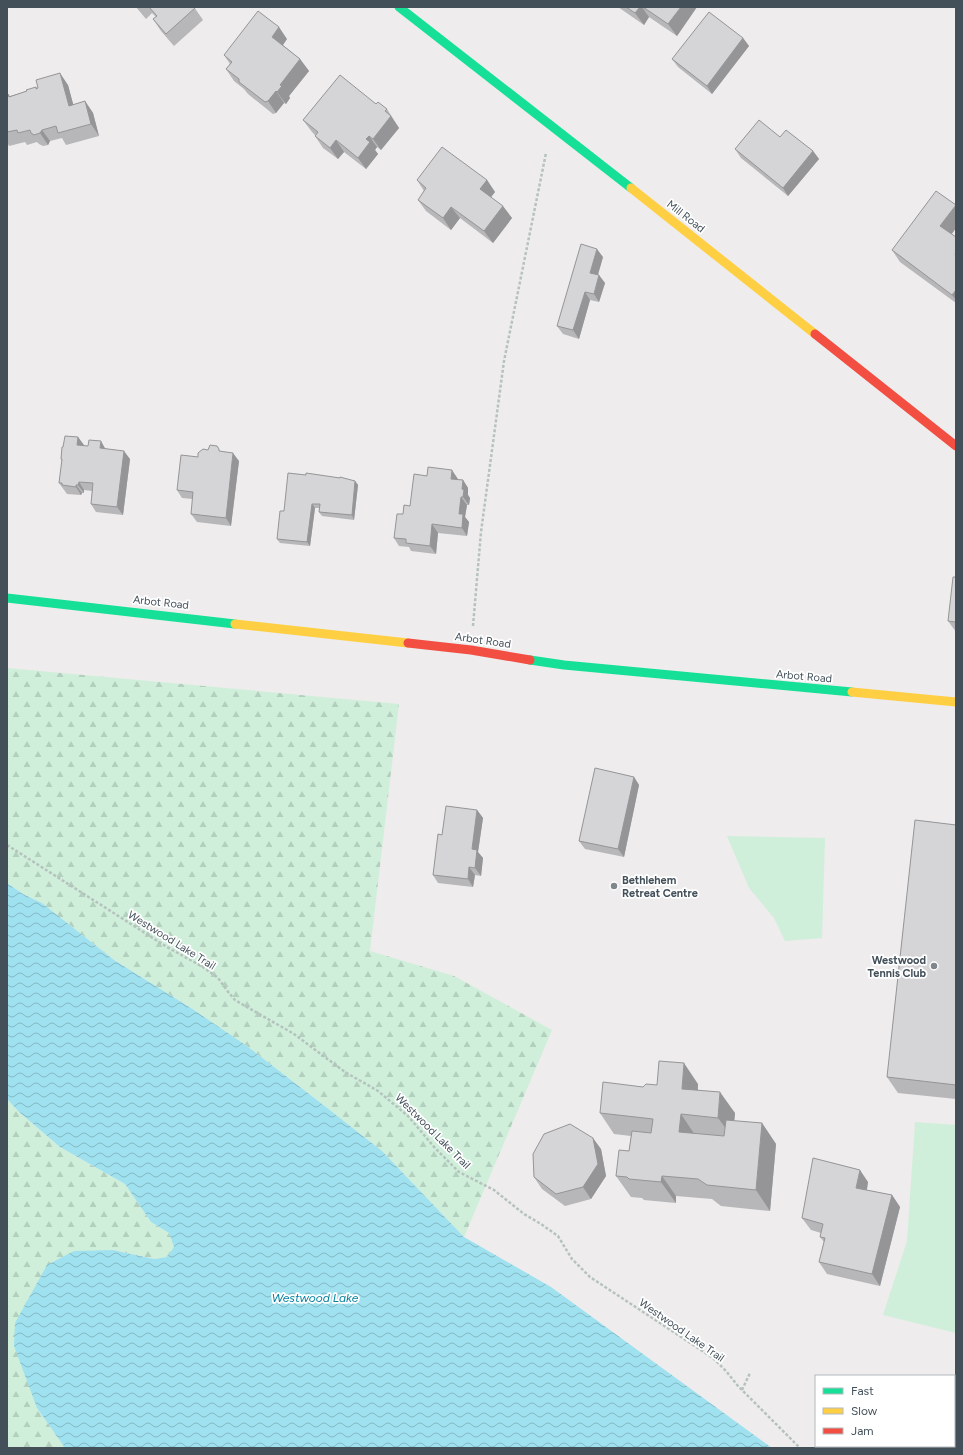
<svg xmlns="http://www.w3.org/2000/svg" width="963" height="1455" font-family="Figtree,sans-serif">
  <defs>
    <pattern id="forest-firs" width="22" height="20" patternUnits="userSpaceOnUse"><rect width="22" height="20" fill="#cfefda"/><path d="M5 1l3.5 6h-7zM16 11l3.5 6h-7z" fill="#b3cfbd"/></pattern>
    <pattern id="water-waves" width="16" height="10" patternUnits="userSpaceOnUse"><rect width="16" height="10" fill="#a0e1f0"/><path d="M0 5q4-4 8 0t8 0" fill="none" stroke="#84b9c5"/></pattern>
  </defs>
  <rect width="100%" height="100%" fill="#eeecec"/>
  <!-- forest -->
  <path fill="url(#forest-firs)" d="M 7,668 L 399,704 L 370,951 L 454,976 L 552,1030 L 464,1237 L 382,1151 L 326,1107 L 247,1046 L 194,1010 L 114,960 L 42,903 L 23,894 L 7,883 Z
    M 7,1099 L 19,1112 L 60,1147 L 125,1184 L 151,1222 L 169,1233 L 174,1247 L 167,1257 L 154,1259 L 113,1250 L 37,1408 L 65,1448 L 7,1448 Z"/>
  <!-- garden -->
  <path fill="#cfefda" d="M 727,836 L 825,838 L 822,938 L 785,941 L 774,918 L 749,888 Z
    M 915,1122 L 956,1125 L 956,1333 L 883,1315 L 907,1241 Z"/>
  <!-- water -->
  <path fill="url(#water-waves)" d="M 7,883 L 23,894 L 42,903 L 114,960 L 194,1010 L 247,1046 L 326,1107 L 382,1151 L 464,1237 L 551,1287 L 772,1448 L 65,1448 L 37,1408 L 14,1346 L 15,1323 L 47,1265 L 74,1251 L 113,1250 L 154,1259 L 167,1257 L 174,1247 L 169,1233 L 151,1222 L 125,1184 L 60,1147 L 19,1112 L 7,1099 Z"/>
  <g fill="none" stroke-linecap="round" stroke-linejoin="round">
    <!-- path -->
    <path stroke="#b5c2be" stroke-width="2.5" stroke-dasharray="3 2" stroke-linecap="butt" d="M 473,626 L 481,532 L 504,361 L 546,153
      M 7,845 L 167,947 L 203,967 L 218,978 L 229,993 L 235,1000 L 294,1034 L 345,1072 L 378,1091 L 408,1116 L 435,1148 L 459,1172 L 494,1190 L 524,1214 L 541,1224 L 558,1236 L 572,1259 L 590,1277 L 713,1358 L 726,1371 L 738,1386 L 800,1448
      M 742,1390 L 750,1373"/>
    <!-- fast -->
    <path stroke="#16e098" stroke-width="9" d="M 399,7 L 631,188
      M 7,598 L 235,624
      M 530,660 L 564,665 L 852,692"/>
    <!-- slow -->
    <path stroke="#ffcf43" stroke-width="9" d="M 631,188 L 815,334
      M 235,624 L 408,643
      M 852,692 L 956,702"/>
    <!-- jam -->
    <path stroke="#f24e42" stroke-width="9" d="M 815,334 L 956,446
      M 408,643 L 471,650 L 530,660"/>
  </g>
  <!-- wall -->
  <path fill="#b7b6b9" d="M 136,7 L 194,7 L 203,20 L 174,46 L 161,31 L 153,19 L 156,17 L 152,13 L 146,19 Z
    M 618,7 L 697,7 L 677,36 L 649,17 L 644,25 Z
    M 743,38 L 749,46 L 712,94 L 678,67 L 672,59 Z
    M 287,39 L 283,45 L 300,59 L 309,71 L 289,96 L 290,98 L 286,104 L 284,103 L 276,113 L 273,114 L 248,94 L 244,89 L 234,81 L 226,69 L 230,64 L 224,55 Z
    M 68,85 L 73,105 L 85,101 L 93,113 L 99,136 L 66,145 L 62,138 L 50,141 L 48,145 L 43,146 L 39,144 L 37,142 L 27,145 L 25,142 L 9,146 L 7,142 L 7,94 L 8,94 L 10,96 L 27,91 L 36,87 L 37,89 Z
    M 387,109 L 399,128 L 381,150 L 377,147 L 375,150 L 378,154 L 366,169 L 344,152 L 338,159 L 323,148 L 315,136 L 315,135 L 312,132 L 303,120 Z
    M 780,137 L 813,151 L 819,159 L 788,196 L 741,158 L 735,149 Z
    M 417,180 L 487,180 L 495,192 L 491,197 L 512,218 L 493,243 L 460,218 L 451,230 L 426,211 L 418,200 L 424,191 Z
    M 956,205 L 956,228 L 951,234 L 956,237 L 956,303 L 900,262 L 892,250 Z
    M 603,257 L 598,275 L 605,283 L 599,302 L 590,300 L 579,339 L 563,334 L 557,326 Z
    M 78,437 L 84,446 L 105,448 L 130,459 L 123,515 L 96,512 L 91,504 L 92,491 L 84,490 L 84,493 L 82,493 L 81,495 L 67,494 L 59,483 L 62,461 L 61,459 L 63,447 Z
    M 221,452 L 239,461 L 231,526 L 197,522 L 191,514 L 193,499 L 182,498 L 177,490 Z
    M 306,475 L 355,481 L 358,485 L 354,520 L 322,516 L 319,512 L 319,508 L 315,508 L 310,546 L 280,543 L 277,539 L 284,511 Z
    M 458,479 L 457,480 L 463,480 L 468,488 L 468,495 L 470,498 L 469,505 L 467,505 L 465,517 L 469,522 L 467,536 L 438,533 L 436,554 L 411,551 L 409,547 L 399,546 L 394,538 L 403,514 L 410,506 Z
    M 948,621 L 956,622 L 956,632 Z
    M 634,777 L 639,785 L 624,857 L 585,849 L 579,841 Z
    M 477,810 L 483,818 L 478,852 L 483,858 L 481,876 L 475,875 L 473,887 L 438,883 L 433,875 L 442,835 Z
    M 956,825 L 956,1099 L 898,1093 L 887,1077 Z
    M 698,1084 L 698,1090 L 735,1113 L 734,1121 L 762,1123 L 776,1144 L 770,1211 L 721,1206 L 712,1199 L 676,1196 L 676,1203 L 644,1200 L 642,1198 L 631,1197 L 616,1176 L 629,1151 L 631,1136 L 614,1134 L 600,1113 L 643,1087 L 657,1085 Z
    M 601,1149 L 606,1176 L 591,1199 L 565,1206 L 542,1189 L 534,1177 Z
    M 868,1182 L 867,1190 L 892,1195 L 900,1207 L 880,1286 L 827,1274 L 819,1262 L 824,1242 L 820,1237 L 821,1233 L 811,1230 L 802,1218 Z"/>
  <!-- shaded-wall -->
  <path fill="#959496" d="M 640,7 L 642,7 L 649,17 L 644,25 L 635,13 Z
    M 681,7 L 697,7 L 677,36 L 668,24 Z
    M 279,27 L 287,39 L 280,49 L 272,37 Z
    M 743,38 L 749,46 L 712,94 L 707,86 Z
    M 300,59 L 309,71 L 289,96 L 290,98 L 286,104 L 277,92 L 280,85 Z
    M 60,73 L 68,85 L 77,118 L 69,106 Z
    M 276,91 L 284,103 L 276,113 L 268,101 Z
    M 85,101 L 93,113 L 99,136 L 91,124 Z
    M 391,116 L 399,128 L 381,150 L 373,139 Z
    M 42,130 L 50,141 L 48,145 L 40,133 Z
    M 369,136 L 377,147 L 375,150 L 378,154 L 366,169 L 358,158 L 366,139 Z
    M 336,140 L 344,152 L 338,159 L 330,148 Z
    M 813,151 L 819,159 L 788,196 L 783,188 Z
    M 487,180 L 495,192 L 488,201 L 480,189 Z
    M 956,205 L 956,228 L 949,238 L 940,226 Z
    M 503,206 L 512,218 L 493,243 L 484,231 Z
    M 451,207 L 460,218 L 451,230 L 443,218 Z
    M 597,249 L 603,257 L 596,281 L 590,273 Z
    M 599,275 L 605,283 L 599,302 L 594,294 Z
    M 956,290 L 956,300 L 952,295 Z
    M 585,292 L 590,300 L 579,339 L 573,330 Z
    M 78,437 L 84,445 L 83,453 L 77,445 Z
    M 101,441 L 106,450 L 100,448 Z
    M 124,451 L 130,459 L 123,515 L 117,507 Z
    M 233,453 L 239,461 L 231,526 L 226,518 Z
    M 452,470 L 458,479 L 457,487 L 451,479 Z
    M 463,480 L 468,488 L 468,495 L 470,498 L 469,505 L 463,497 L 462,489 Z
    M 355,481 L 358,485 L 354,520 L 352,515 Z
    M 79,482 L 84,490 L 84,493 L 78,485 Z
    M 76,485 L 82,493 L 81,495 L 76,487 Z
    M 461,497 L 467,505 L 465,517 L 469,522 L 467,536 L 462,528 L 459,514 Z
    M 312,504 L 315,508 L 310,546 L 307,542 Z
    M 432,524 L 438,533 L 436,554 L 430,546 Z
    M 634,777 L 639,785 L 624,857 L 618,849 Z
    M 477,810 L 483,818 L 478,852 L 483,858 L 481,876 L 475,868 L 472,849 Z
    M 469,867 L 475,875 L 473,887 L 468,879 Z
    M 684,1063 L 698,1084 L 696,1109 L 682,1089 Z
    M 720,1092 L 735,1113 L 733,1138 L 718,1118 Z
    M 681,1114 L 695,1135 L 679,1132 Z
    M 762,1123 L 776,1144 L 770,1211 L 756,1190 Z
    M 593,1138 L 601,1149 L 606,1176 L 591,1199 L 583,1187 Z
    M 860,1170 L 868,1182 L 865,1200 L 856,1188 Z
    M 662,1176 L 676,1196 L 676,1203 L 661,1182 Z
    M 892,1195 L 900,1207 L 880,1286 L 872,1274 Z"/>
  <!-- building -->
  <path fill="#d5d4d7" stroke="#959496" d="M 149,7 L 194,7 L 195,8 L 166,34 L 153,19 L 157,16 Z
    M 626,7 L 640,7 L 635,13 Z
    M 643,7 L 681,7 L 668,24 Z
    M 258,11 L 279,27 L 272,37 L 300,59 L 280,85 L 282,86 L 277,92 L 276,91 L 268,101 L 265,102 L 239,82 L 239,79 L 226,69 L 232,62 L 224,55 Z
    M 709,12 L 743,38 L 707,86 L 672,59 Z
    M 60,73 L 69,106 L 85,101 L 91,124 L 58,133 L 56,126 L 42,130 L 40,133 L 34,135 L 31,133 L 30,130 L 18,133 L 17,130 L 7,132 L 7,94 L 8,94 L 9,97 L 27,91 L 26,90 L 36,87 L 36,89 L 38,88 L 36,80 Z
    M 340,75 L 376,104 L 378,102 L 387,109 L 385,111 L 391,116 L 373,139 L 369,136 L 366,139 L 370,142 L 358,158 L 336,140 L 330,148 L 315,136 L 318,132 L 303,120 Z
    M 759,120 L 780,137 L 786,130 L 813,151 L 783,188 L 735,149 Z
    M 442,147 L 487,180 L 480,189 L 503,206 L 484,231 L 451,207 L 443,218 L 418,200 L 426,188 L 417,180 Z
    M 936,191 L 956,205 L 940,226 L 956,237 L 956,253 L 955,255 L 956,255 L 956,290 L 952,295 L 892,250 Z
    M 581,244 L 597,249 L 590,273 L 599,275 L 594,294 L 585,292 L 573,330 L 557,326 Z
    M 65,436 L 78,437 L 77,445 L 88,446 L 89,440 L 101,441 L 100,448 L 124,451 L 117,507 L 91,504 L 93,483 L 79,482 L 78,485 L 76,485 L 76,487 L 62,485 L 62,483 L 59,483 L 62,459 L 61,459 L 62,447 L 63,447 Z
    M 210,445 L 217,446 L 219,449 L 219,451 L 233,453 L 226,518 L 191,514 L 193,492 L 177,490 L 181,455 L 198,457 L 198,453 L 203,449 L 208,450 Z
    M 428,467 L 452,470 L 451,479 L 463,480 L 462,489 L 464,490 L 463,497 L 461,497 L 459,514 L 463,514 L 462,528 L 432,524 L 430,546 L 406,543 L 406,539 L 394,538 L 397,514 L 403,514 L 404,505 L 410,506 L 414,474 L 427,476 Z
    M 288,473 L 306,475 L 306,473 L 340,478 L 340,477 L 355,481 L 352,515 L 319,512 L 320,504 L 312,504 L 307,542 L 277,539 L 280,511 L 284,511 Z
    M 953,577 L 956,577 L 956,622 L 948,621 Z
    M 595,768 L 634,777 L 618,849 L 579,841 Z
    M 446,806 L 477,810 L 472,849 L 477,850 L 475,868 L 469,867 L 468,879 L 433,875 L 438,834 L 442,835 Z
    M 915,820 L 956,825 L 956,1085 L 887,1077 Z
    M 659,1061 L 684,1063 L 682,1089 L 720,1092 L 718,1118 L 681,1114 L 679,1132 L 724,1136 L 726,1120 L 762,1123 L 756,1190 L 707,1185 L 698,1179 L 662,1176 L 661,1182 L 629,1179 L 627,1177 L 616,1176 L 619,1150 L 629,1151 L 632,1131 L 651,1133 L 653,1119 L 600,1113 L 603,1082 L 643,1087 L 646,1084 L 657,1085 Z
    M 570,1124 L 593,1138 L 598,1164 L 583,1187 L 556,1194 L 534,1177 L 533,1154 L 544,1134 Z
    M 813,1158 L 860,1170 L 856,1188 L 892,1195 L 872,1274 L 819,1262 L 825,1238 L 820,1237 L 823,1224 L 802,1218 Z"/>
  <!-- markers -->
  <g fill="#7f878d" stroke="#fff" stroke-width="1.5">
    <circle cx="614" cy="886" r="4"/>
    <circle cx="934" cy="966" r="4"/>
  </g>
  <g text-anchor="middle" stroke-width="3.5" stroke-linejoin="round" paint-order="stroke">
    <!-- street labels -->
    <g font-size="11" fill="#43505a" stroke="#fff">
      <text transform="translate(686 216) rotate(38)" y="4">Mill Road</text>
      <text transform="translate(161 602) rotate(6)" y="4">Arbot Road</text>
      <text transform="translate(483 640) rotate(8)" y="4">Arbot Road</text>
      <text transform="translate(804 676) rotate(5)" y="4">Arbot Road</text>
      <text transform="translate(172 940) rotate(32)" y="4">Westwood Lake Trail</text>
      <text transform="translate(433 1131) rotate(45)" y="4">Westwood Lake Trail</text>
      <text transform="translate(682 1330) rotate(35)" y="4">Westwood Lake Trail</text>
    </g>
    <!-- poi labels -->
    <g font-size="11" font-weight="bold" fill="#43505a" stroke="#fff" text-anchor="start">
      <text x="622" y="884">Bethlehem<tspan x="622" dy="13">Retreat Centre</tspan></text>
      <text x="926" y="964" text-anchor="end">Westwood<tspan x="926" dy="13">Tennis Club</tspan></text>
    </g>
    <!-- water labels -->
    <g font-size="12" font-style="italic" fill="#04819e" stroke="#fff">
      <text x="315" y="1302">Westwood Lake</text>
    </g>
  </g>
  <!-- border -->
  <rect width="963" height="1455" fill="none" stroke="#43505a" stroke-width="16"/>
  <!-- legend -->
  <rect x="815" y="1375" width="140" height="72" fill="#ffffff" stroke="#b4b9bd"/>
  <rect x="823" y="1388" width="20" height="6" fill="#16e098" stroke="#b4b9bd"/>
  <text x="851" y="1395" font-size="12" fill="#43505a">Fast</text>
  <rect x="823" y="1408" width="20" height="6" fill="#ffcf43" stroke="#b4b9bd"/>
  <text x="851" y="1415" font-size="12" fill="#43505a">Slow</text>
  <rect x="823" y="1428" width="20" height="6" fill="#f24e42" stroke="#b4b9bd"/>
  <text x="851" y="1435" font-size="12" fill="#43505a">Jam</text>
</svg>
